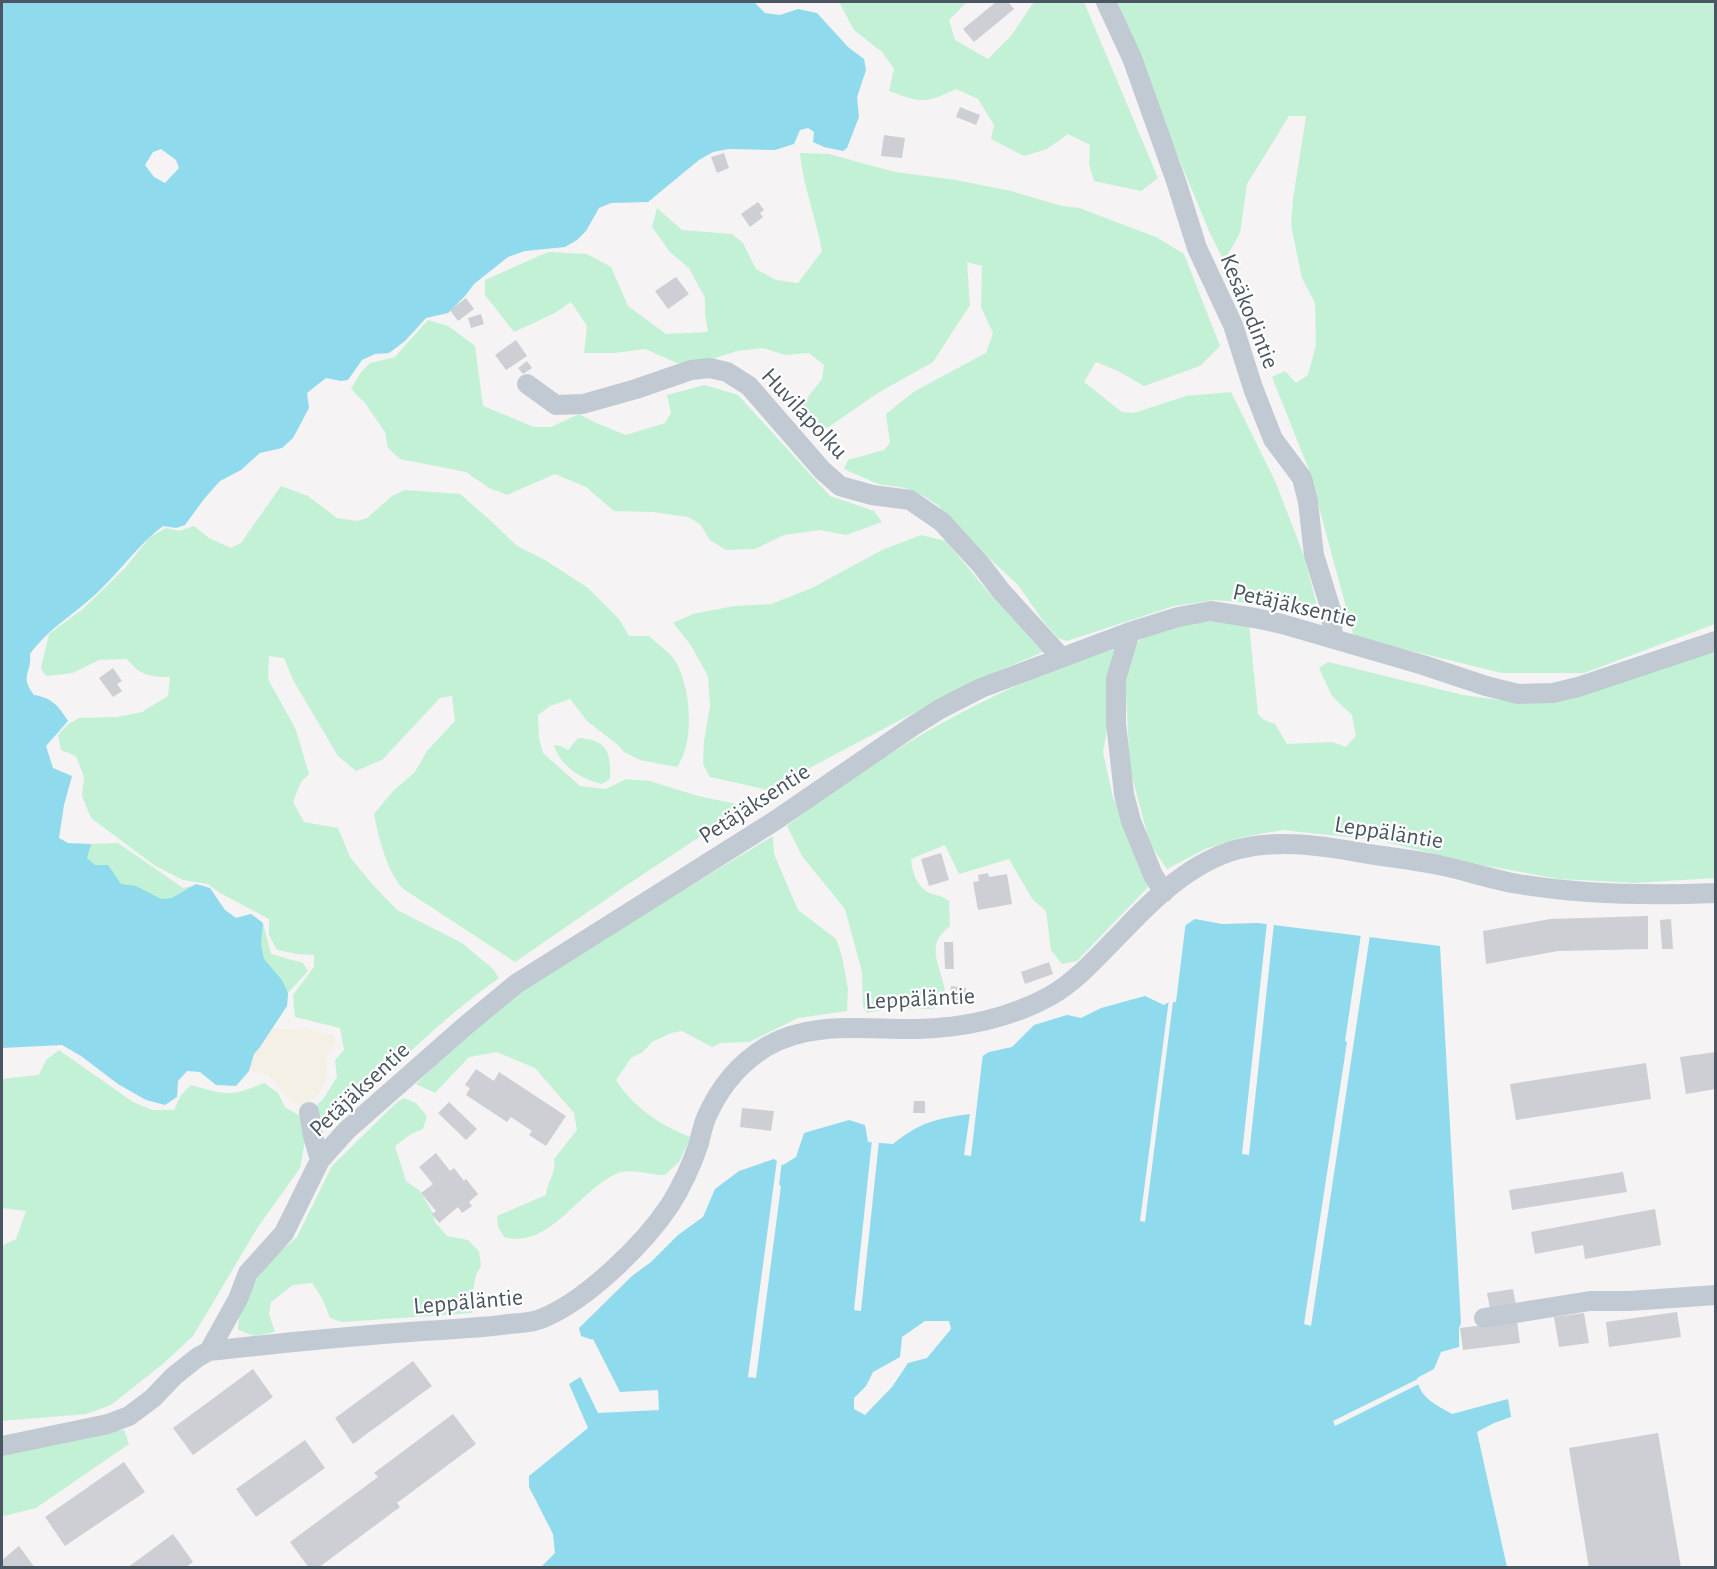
<svg xmlns="http://www.w3.org/2000/svg" width="1717" height="1569" font-family="'Alegreya Sans',sans-serif">
  <rect width="100%" height="100%" fill="#f5f3f3"/>
  <!-- green -->
  <path fill="#c3f1d5" d="M 839,2 L 967,2 L 949,20 L 955,40 L 988,59 L 1011,36 L 1034,2 L 1084,2 L 1158,178 L 1141,191 L 1094,181 L 1089,164 L 1090,145 L 1068,134 L 1047,149 L 1024,156 L 991,139 L 994,125 L 978,99 L 956,89 C 924,104 922,103 889,91 L 894,69 L 882,52 L 854,30 Z
    M 1114,2 L 1714,2 L 1715,3 L 1715,624 L 1584,673 L 1502,673 L 1354,637 L 1309,470 L 1272,377 L 1285,371 L 1296,383 L 1308,375 L 1316,345 L 1315,303 L 1302,278 L 1291,225 L 1293,199 L 1306,116 L 1289,116 L 1247,184 L 1240,233 L 1224,261 L 1209,231 Z
    M 800,153 L 829,154 L 895,172 L 956,180 L 1011,191 L 1062,206 L 1079,208 L 1156,237 L 1184,254 L 1220,346 L 1200,366 L 1144,386 L 1118,371 L 1096,362 L 1084,382 L 1122,412 L 1134,413 L 1186,396 L 1231,392 L 1276,483 L 1304,556 L 1318,609 L 1299,613 L 1251,603 L 1214,600 L 1174,606 L 1067,641 L 1058,638 L 1043,621 L 1019,586 L 957,528 L 939,506 L 922,495 L 905,488 L 878,484 L 844,469 L 848,460 L 884,450 L 890,443 L 886,414 L 915,391 L 986,353 L 993,333 L 981,307 L 982,266 L 967,262 L 970,305 L 933,362 L 878,393 L 827,428 L 810,422 L 802,405 L 822,379 L 824,365 L 809,353 L 785,355 L 763,348 L 737,351 L 700,363 L 677,363 L 645,349 L 614,353 L 584,353 L 587,326 L 571,302 L 555,313 L 514,332 L 485,295 L 485,280 L 548,252 L 587,254 L 611,267 L 628,306 L 666,334 L 708,332 L 705,314 L 705,298 L 689,268 L 670,252 L 652,227 L 657,208 L 682,230 L 732,234 L 743,243 L 756,269 L 776,280 L 798,283 L 822,251 C 816,218 803,186 800,153 Z
    M 428,320 L 448,326 L 475,346 L 483,406 L 534,427 L 551,427 L 579,414 L 596,423 L 626,435 L 665,423 L 671,413 L 667,395 L 705,385 L 738,395 L 830,496 L 874,511 L 882,522 L 846,535 L 820,530 L 784,535 L 755,549 L 726,550 L 710,540 L 700,524 L 688,517 L 653,512 L 614,511 L 586,487 L 555,474 L 507,495 L 489,488 L 466,472 L 400,459 L 388,448 L 385,432 L 365,403 L 351,389 L 361,372 L 370,363 L 395,357 Z
    M 281,486 L 308,496 L 337,518 L 357,521 L 367,518 L 392,496 L 405,490 L 460,494 L 491,521 L 517,546 L 545,560 L 588,588 L 619,619 L 629,636 L 649,636 C 657,644 670,652 676,662 C 691,689 695,742 677,767 L 640,760 L 624,752 L 618,745 L 587,721 L 570,699 L 550,706 L 538,715 L 539,738 L 543,753 L 580,786 L 606,789 L 626,779 L 650,781 L 698,796 L 746,806 L 627,885 L 515,962 L 402,888 C 386,868 379,839 374,814 L 393,791 L 415,772 L 427,751 L 455,721 L 452,696 L 440,698 L 382,760 L 356,771 L 338,756 L 293,680 L 284,658 L 269,656 L 268,679 L 296,730 L 309,774 L 301,782 L 293,802 L 304,822 L 338,828 L 350,857 L 372,884 L 397,910 L 462,943 L 493,969 L 499,978 C 463,1003 431,1032 399,1062 C 376,1083 351,1109 322,1122 L 315,1112 L 316,1106 L 324,1098 L 337,1077 L 335,1060 L 344,1050 L 340,1028 L 295,1017 L 293,995 L 314,967 L 314,955 L 297,954 L 277,950 L 269,935 L 269,919 L 220,893 L 208,884 L 183,880 L 154,865 L 91,818 L 82,796 L 84,777 L 76,756 L 61,750 L 58,735 L 67,725 L 79,718 L 117,717 L 142,712 L 168,696 L 170,677 C 150,677 139,675 127,659 L 99,660 L 73,673 L 46,676 L 41,668 L 49,634 L 84,608 L 125,568 L 150,537 L 166,528 L 179,531 L 194,526 L 209,538 L 231,548 L 241,543 Z
    M 921,535 L 946,541 L 989,593 L 1043,652 L 972,682 L 768,790 L 710,777 L 703,764 L 704,741 L 710,706 L 708,676 L 690,644 L 673,623 L 693,614 L 734,606 L 771,604 L 812,588 L 882,550 Z
    M 1215,621 L 1249,624 L 1258,714 L 1264,720 L 1275,724 L 1287,744 L 1332,742 L 1346,747 L 1356,736 L 1352,715 L 1332,696 L 1319,668 L 1328,662 L 1463,695 L 1521,703 L 1571,699 L 1715,651 L 1715,878 L 1635,883 L 1559,879 L 1482,865 L 1377,840 L 1282,830 L 1239,838 L 1205,849 L 1167,869 L 1150,844 L 1130,769 L 1125,676 L 1136,644 L 1143,637 L 1179,625 Z
    M 1117,645 L 1109,718 L 1103,752 L 1113,798 L 1125,819 L 1133,851 L 1149,886 L 1077,961 L 1062,964 L 1051,950 L 1046,911 L 1033,900 L 1009,859 L 959,874 L 945,845 L 911,859 C 912,870 915,883 926,891 C 933,896 941,894 949,901 L 950,926 C 925,945 939,962 944,986 C 946,991 943,999 942,1004 L 932,1009 L 893,1008 L 867,1013 L 863,1006 L 862,972 L 845,909 L 802,856 L 787,826 C 858,771 934,723 1016,686 C 1049,671 1084,658 1117,645 Z
    M 578,738 C 608,740 611,752 610,779 L 602,784 C 582,780 559,765 554,745 L 561,746 L 568,750 Z
    M 773,836 L 774,854 L 798,910 L 836,939 L 842,956 L 848,989 L 847,1011 L 798,1018 L 749,1042 L 721,1043 L 712,1047 L 682,1031 L 671,1033 L 652,1042 L 643,1052 L 631,1058 L 616,1080 C 632,1106 662,1127 691,1137 L 679,1162 L 665,1175 C 650,1175 632,1168 618,1173 C 579,1189 550,1250 504,1237 L 498,1227 L 497,1216 L 546,1195 C 548,1179 556,1176 554,1159 L 577,1130 L 574,1113 L 535,1068 L 497,1052 L 469,1057 L 435,1093 L 416,1084 L 472,1028 L 531,982 Z
    M 118,843 L 183,888 C 214,880 207,891 224,909 C 227,913 232,915 236,918 L 251,914 L 263,923 L 271,954 L 303,963 L 308,971 L 288,993 L 287,1006 L 176,926 L 79,860 L 91,844 Z
    M 59,1050 L 133,1102 L 152,1110 L 174,1110 L 181,1095 L 191,1085 C 226,1095 230,1097 264,1083 L 278,1093 L 285,1107 L 300,1116 L 305,1141 L 300,1168 L 258,1227 L 193,1336 L 164,1363 L 111,1405 L 86,1414 L 2,1421 L 2,1246 L 16,1239 L 26,1211 L 2,1208 L 2,1079 L 39,1075 L 46,1060 Z
    M 404,1098 L 416,1103 L 427,1116 L 423,1129 L 411,1134 L 395,1146 L 406,1181 L 420,1191 L 433,1213 L 435,1222 L 447,1236 L 468,1240 L 479,1251 L 481,1266 L 476,1275 L 472,1297 L 472,1313 L 342,1322 L 330,1318 L 323,1300 L 312,1283 L 293,1285 L 271,1302 L 269,1314 L 275,1332 L 254,1336 L 238,1330 L 239,1317 L 253,1285 L 270,1260 L 297,1237 L 332,1166 L 397,1102 Z
    M 124,1430 L 129,1444 L 36,1508 L 4,1516 L 2,1512 L 2,1455 L 108,1431 Z"/>
  <!-- sand -->
  <path fill="#f5f0e5" d="M 273,1028 L 296,1030 L 305,1028 L 335,1036 L 335,1044 L 327,1058 L 326,1080 L 319,1094 L 303,1106 L 290,1101 L 268,1075 L 249,1071 L 254,1054 Z"/>
  <!-- water -->
  <path fill="#90daee" fill-rule="evenodd" d="M 2,2 L 754,2 L 765,13 L 780,15 L 798,9 L 817,13 L 848,47 L 864,59 L 866,70 L 857,97 L 859,117 L 847,148 L 843,151 L 824,147 L 813,142 L 814,132 L 808,128 L 800,130 L 794,144 L 775,150 L 729,149 L 713,152 L 699,160 L 648,202 L 611,203 L 599,208 L 586,231 L 577,240 L 565,247 L 525,251 L 508,257 L 474,284 L 465,296 L 448,313 L 426,318 L 405,341 L 389,353 L 375,354 L 362,360 L 348,380 L 341,381 L 326,378 L 307,393 L 309,408 L 293,438 L 282,448 L 260,453 L 241,470 L 220,481 L 204,499 L 185,525 L 176,528 L 163,526 C 139,544 121,570 98,592 C 75,614 50,627 30,654 C 32,673 19,676 34,695 C 52,698 58,705 68,721 L 46,746 L 53,768 L 72,776 L 64,805 L 59,838 L 68,843 L 91,844 L 87,858 L 95,865 L 108,865 L 121,884 L 136,886 L 161,899 L 172,898 L 196,884 L 210,888 L 225,910 L 236,918 L 251,914 L 263,923 L 261,945 L 264,959 L 282,980 L 288,993 L 287,1006 L 260,1047 L 254,1054 L 249,1071 L 236,1086 L 216,1085 L 200,1072 L 187,1071 L 178,1081 L 177,1097 L 165,1105 L 146,1100 L 118,1084 L 81,1056 L 62,1045 L 2,1048 ZM 161,149 L 176,160 L 179,168 L 165,183 L 154,177 L 145,165 L 153,152 Z
    M 1195,919 L 1222,924 L 1258,923 L 1440,946 L 1461,1323 L 1459,1328 L 1459,1347 L 1441,1352 L 1434,1369 L 1417,1378 C 1419,1398 1437,1405 1452,1414 L 1508,1399 L 1511,1417 L 1494,1423 L 1477,1432 L 1507,1567 L 541,1567 L 555,1553 L 553,1534 L 529,1487 L 529,1476 L 588,1428 L 569,1384 L 582,1376 L 593,1340 L 581,1336 L 579,1328 L 632,1276 L 651,1262 L 678,1235 L 703,1217 L 715,1189 L 739,1171 L 774,1159 L 783,1165 L 796,1157 L 804,1133 L 849,1120 L 865,1125 L 868,1142 L 893,1144 C 921,1122 934,1119 970,1114 L 981,1057 L 989,1052 L 1012,1047 L 1034,1025 L 1067,1015 L 1081,1018 L 1101,1008 L 1145,996 L 1164,1005 L 1175,998 L 1183,927 ZM 925,1321 L 949,1321 L 951,1329 L 927,1358 L 908,1363 L 892,1387 L 865,1415 L 854,1409 L 854,1398 L 866,1386 L 873,1372 L 900,1357 L 902,1337 Z"/>
  <!-- pier -->
  <path fill="#f5f3f3" d="M 1186,921 L 1176,1002 L 1173,1002 L 1145,1222 L 1140,1221 L 1169,999 L 1172,996 L 1180,926 Z
    M 1267,922 L 1274,923 L 1249,1155 L 1242,1154 Z
    M 1361,934 L 1370,935 L 1311,1326 L 1304,1324 L 1347,1042 L 1345,1041 Z
    M 983,1053 L 971,1156 L 964,1155 L 978,1057 Z
    M 872,1140 L 879,1141 L 861,1311 L 854,1310 Z
    M 777,1160 L 782,1161 L 779,1185 L 781,1186 L 756,1378 L 748,1377 Z
    M 593,1339 L 620,1392 L 658,1390 L 659,1410 L 598,1413 L 579,1374 L 584,1351 L 588,1342 Z
    M 1426,1375 L 1420,1380 L 1421,1383 L 1335,1426 L 1333,1421 Z"/>
  <!-- building -->
  <path fill="#cdcfd5" d="M 996,2 L 1008,2 L 1014,9 L 974,42 L 963,29 Z
    M 960,107 L 980,115 L 976,125 L 956,117 Z
    M 884,135 L 905,138 L 902,158 L 881,156 Z
    M 724,153 L 729,168 L 717,173 L 711,157 Z
    M 758,202 L 764,210 L 760,213 L 763,217 L 750,227 L 741,214 Z
    M 676,277 L 689,294 L 668,309 L 655,291 Z
    M 466,298 L 474,309 L 458,321 L 450,310 Z
    M 481,314 L 484,324 L 471,328 L 468,318 Z
    M 516,340 L 527,356 L 506,370 L 495,355 Z
    M 527,361 L 532,368 L 523,374 L 518,368 Z
    M 113,668 L 122,681 L 117,684 L 122,691 L 113,697 L 99,678 Z
    M 941,853 L 949,880 L 929,886 L 921,859 Z
    M 988,873 L 989,877 L 1007,874 L 1012,904 L 978,910 L 973,882 L 979,881 L 978,875 Z
    M 1648,916 L 1648,949 L 1558,951 L 1486,964 L 1483,931 L 1550,919 Z
    M 1671,919 L 1673,949 L 1662,949 L 1660,920 Z
    M 944,942 L 953,942 L 954,969 L 945,969 Z
    M 1049,962 L 1053,974 L 1025,984 L 1021,972 Z
    M 951,986 L 966,988 L 964,1004 L 949,1002 Z
    M 1716,1052 L 1716,1089 L 1686,1094 L 1680,1057 Z
    M 1646,1063 L 1651,1099 L 1516,1120 L 1510,1084 Z
    M 476,1069 L 494,1081 L 499,1072 L 566,1116 L 546,1146 L 529,1135 L 532,1131 L 511,1117 L 507,1122 L 466,1095 L 470,1088 L 465,1085 Z
    M 914,1101 L 925,1101 L 925,1113 L 913,1113 Z
    M 449,1102 L 477,1129 L 466,1140 L 438,1113 Z
    M 742,1108 L 774,1111 L 771,1131 L 740,1127 Z
    M 436,1153 L 450,1171 L 454,1168 L 464,1181 L 466,1179 L 478,1194 L 469,1202 L 472,1206 L 462,1213 L 458,1207 L 439,1223 L 432,1214 L 436,1211 L 421,1193 L 433,1184 L 419,1167 Z
    M 1623,1172 L 1627,1192 L 1512,1210 L 1509,1190 Z
    M 1655,1209 L 1661,1245 L 1585,1259 L 1583,1245 L 1535,1254 L 1531,1232 Z
    M 1513,1289 L 1516,1305 L 1490,1309 L 1487,1293 Z
    M 1677,1312 L 1681,1337 L 1609,1347 L 1606,1322 Z
    M 1584,1313 L 1589,1343 L 1559,1347 L 1554,1317 Z
    M 1517,1321 L 1520,1343 L 1463,1350 L 1460,1328 Z
    M 413,1361 L 432,1386 L 353,1444 L 335,1418 Z
    M 253,1369 L 273,1397 L 193,1455 L 173,1428 Z
    M 453,1414 L 476,1444 L 397,1503 L 400,1507 L 318,1568 L 309,1568 L 290,1542 L 378,1477 L 374,1473 Z
    M 1658,1433 L 1681,1568 L 1589,1568 L 1569,1448 Z
    M 305,1440 L 325,1468 L 256,1517 L 236,1489 Z
    M 124,1462 L 145,1492 L 65,1546 L 45,1517 Z
    M 173,1534 L 193,1562 L 185,1568 L 127,1568 Z
    M 19,1546 L 35,1568 L 2,1568 L 2,1560 Z"/>
  <g fill="none" stroke-linecap="round" stroke-linejoin="round">
    <!-- street -->
    <path stroke="#c1cad2" stroke-width="20" d="M 1106,2 L 1132,58 L 1176,181 L 1197,248 L 1233,325 L 1253,388 L 1273,439 L 1302,478 L 1308,502 L 1314,555 L 1331,610 L 1333,638
      M 527,384 L 556,405 L 583,404 L 636,389 L 691,370 L 710,368 L 727,372 L 749,386 L 822,470 L 840,486 L 872,495 L 910,500 L 942,522 L 982,566 L 1001,591 L 1061,657
      M 1130,632 L 1116,679 L 1116,723 L 1124,794 L 1131,821 L 1153,875 L 1164,892
      M 309,1112 L 313,1136 L 320,1160
      M 1484,1318 L 1590,1301 L 1629,1301 L 1716,1295
      M 209,1351 C 280,1343 352,1336 423,1331 C 452,1329 481,1328 509,1324 C 520,1323 533,1323 543,1318 C 587,1300 644,1244 670,1205 C 682,1186 692,1164 699,1143 C 701,1134 703,1126 706,1118 C 719,1088 738,1064 766,1047 C 811,1020 868,1030 918,1029 C 962,1028 1011,1018 1050,996 C 1078,980 1099,955 1121,933 C 1153,899 1192,861 1239,849 C 1284,838 1330,847 1375,855 C 1398,858 1421,861 1443,866 C 1468,871 1493,880 1518,884 C 1584,895 1649,896 1716,893
      M 2,1446 L 108,1424 L 129,1416 L 153,1398 L 174,1376 L 198,1357 L 209,1351 L 238,1299 L 248,1273 L 284,1233 L 320,1160 L 347,1130 L 464,1027 L 516,984 L 776,820 L 913,726 L 940,709 L 981,688 L 1130,632 L 1178,617 L 1211,611 L 1255,618 L 1282,624 L 1423,665 L 1486,686 L 1518,694 L 1553,693 L 1578,687 L 1716,641"/>
  </g>
  <g text-anchor="middle" stroke-width="4.5" stroke-linejoin="round" paint-order="stroke">
    <!-- street labels -->
    <g font-size="24" fill="#4a5661" stroke="#fff">
      <text transform="translate(1250 311) rotate(68)" y="8">Kesäkodintie</text>
      <text transform="translate(805 413) rotate(47)" y="8">Huvilapolku</text>
      <text transform="translate(1295 605) rotate(13)" y="8">Petäjäksentie</text>
      <text transform="translate(754 803) rotate(-33)" y="8">Petäjäksentie</text>
      <text transform="translate(1389 832) rotate(9)" y="8">Leppäläntie</text>
      <text transform="translate(920 998) rotate(-3)" y="8">Leppäläntie</text>
      <text transform="translate(359 1089) rotate(-43)" y="8">Petäjäksentie</text>
      <text transform="translate(468 1301) rotate(-5)" y="8">Leppäläntie</text>
    </g>
  </g>
  <!-- border -->
  <rect width="1717" height="1569" fill="none" stroke="#4a5661" stroke-width="6"/>
</svg>
